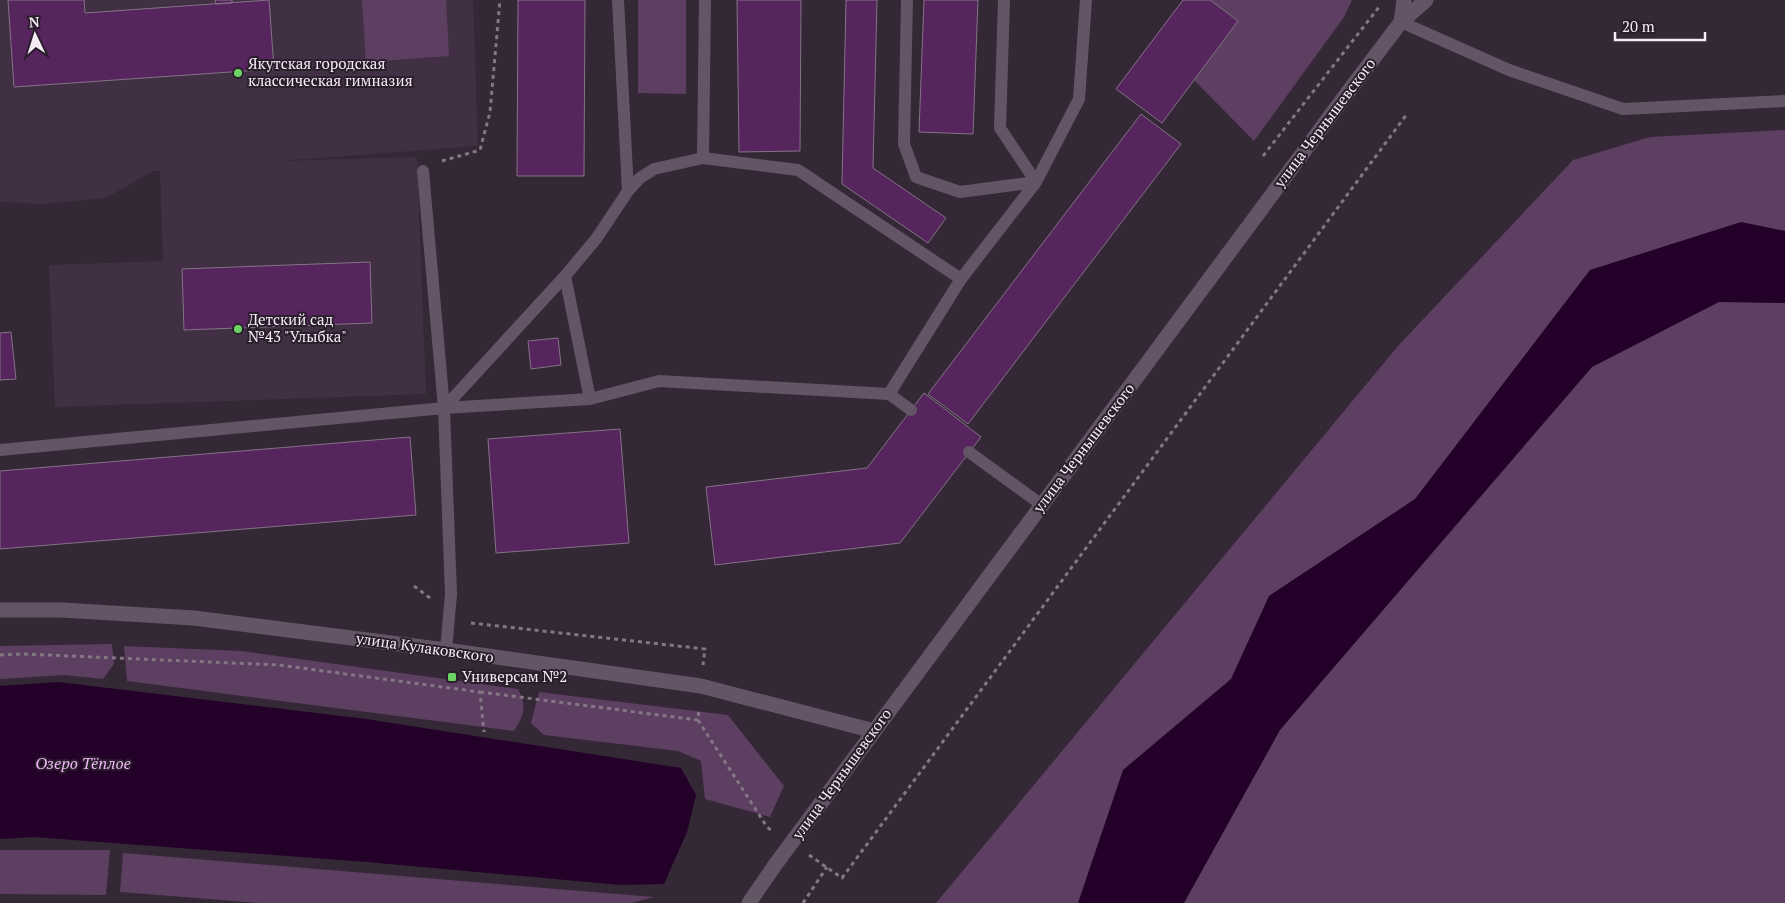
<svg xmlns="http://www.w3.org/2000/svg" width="1785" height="903" font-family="'PT Serif',serif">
  <rect width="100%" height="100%" fill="#342736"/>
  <!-- built -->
  <path fill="#413043" d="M 0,0 L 473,0 L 478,146 L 279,161 L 417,157 L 426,394 L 55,407 L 49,265 L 163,261 L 160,171 L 153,171 L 106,198 L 41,204 L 0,202 Z"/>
  <!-- green -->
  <path fill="#5d3f61" d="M 362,0 L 446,0 L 449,56 L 366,62 Z
    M 638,0 L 686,0 L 686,94 L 638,93 Z
    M 1210,0 L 1352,0 L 1344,17 L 1254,141 L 1194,80 L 1238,21 Z
    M 1785,130 L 1785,903 L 936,903 L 1398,346 L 1573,160 L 1650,137 Z
    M 112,644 L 114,664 L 103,679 L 64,675 L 0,679 L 0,646 Z
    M 124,646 L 241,651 L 518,689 C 527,706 524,716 514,731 L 127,681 Z
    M 539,692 L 728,715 L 784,786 L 770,817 L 705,799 L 701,761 L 678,751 L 544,735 L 531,723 Z
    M 0,850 L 110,850 L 106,895 L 0,894 Z
    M 123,853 L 654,897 L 631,903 L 259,903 L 120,892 Z"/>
  <!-- water -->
  <path fill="#240129" d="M 1741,222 L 1785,231 L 1785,303 L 1719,302 L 1592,367 L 1280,730 L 1184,903 L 1078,903 L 1123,770 L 1231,679 L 1269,596 L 1415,499 L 1590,270 Z
    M 58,682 L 366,719 L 681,768 L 696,795 L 687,832 L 664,884 L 621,885 L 367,862 L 34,837 L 0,839 L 0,686 Z"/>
  <!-- building -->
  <path fill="#56255d" stroke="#837485" d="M 8,0 L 84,0 L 85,13 L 269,0 L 274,69 L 14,87 Z
    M 215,0 L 232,0 L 232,3 L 216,4 Z
    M 518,0 L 585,0 L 584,176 L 517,176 Z
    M 737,0 L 801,0 L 800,151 L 739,152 Z
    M 846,0 L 877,0 L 873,168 L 946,218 L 928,243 L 842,184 Z
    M 924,0 L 978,0 L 973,134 L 919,132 Z
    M 1183,0 L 1210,0 L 1238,21 L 1162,123 L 1116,89 Z
    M 1141,114 L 1181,144 L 968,424 L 928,394 Z
    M 370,262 L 372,323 L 184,330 L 182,269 Z
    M 11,332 L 16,379 L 0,380 L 0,333 Z
    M 558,338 L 561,365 L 531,369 L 528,341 Z
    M 924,393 L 981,437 L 900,543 L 715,565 L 706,487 L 867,468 Z
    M 620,429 L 629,543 L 496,553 L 488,439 Z
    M 410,437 L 416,515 L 0,549 L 0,471 Z"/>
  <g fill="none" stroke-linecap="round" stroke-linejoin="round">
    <!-- path -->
    <path stroke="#837784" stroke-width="3" stroke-dasharray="4 4" stroke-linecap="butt" d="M 1263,156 L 1379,7
      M 442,161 L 480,150 L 490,112 L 500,0
      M 414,586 L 430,598
      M 471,623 L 705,649 L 703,665
      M 0,655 L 23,654 L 279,665 L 480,692 L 484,732
      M 480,692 L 698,720 L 699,708
      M 698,720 L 767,827 L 772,831
      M 809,855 L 842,878 L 1407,114
      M 803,903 L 827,867"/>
    <!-- lane -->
    <path stroke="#635565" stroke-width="12" d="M 618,0 L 628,191
      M 907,0 L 904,144 L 916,177 L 960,192 L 1036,182
      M 1004,0 L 1000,128 L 1036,182
      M 1401,22 L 1509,70 L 1623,109 L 1785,101
      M 703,158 L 705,0
      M 423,171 L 444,408
      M 565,276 L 590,399
      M 889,394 L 961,279
      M 0,450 L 444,408 L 590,399 L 659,381 L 889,394 L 911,410
      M 969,452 L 1042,505
      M 446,650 L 451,594 L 444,408 L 565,276 L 596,239 L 628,191 L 640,178 L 654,169 L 703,158 L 798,170 L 961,279 L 1036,182 L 1079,99 L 1086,0"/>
    <!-- secondary -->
    <path stroke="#635565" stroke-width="15" d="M 1401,22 L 1404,0
      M 0,610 L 62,610 L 194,618 L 446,650 L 701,686 L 874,731
      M 749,903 L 775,865 L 1351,88 L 1401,22 L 1426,0"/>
  </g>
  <!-- markers -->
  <g fill="#6bd363" stroke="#2a1e2c" stroke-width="2">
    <circle cx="238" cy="73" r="5"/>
    <circle cx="238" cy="329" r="5"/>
    <rect x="447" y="672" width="10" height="10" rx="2.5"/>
  </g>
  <g text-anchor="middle" stroke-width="4" stroke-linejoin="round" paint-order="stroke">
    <!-- poi labels -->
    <g font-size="15" fill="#f5ecf6" stroke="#2a1e2c" text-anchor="start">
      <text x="248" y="69">Якутская городская<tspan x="248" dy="17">классическая гимназия</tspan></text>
      <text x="248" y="325">Детский сад<tspan x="248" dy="17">№43 "Улыбка"</tspan></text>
      <text x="462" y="682">Универсам №2</text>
    </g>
    <!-- street labels -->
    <g font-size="15" fill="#f5ecf6" stroke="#2a1e2c">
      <text transform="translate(1325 123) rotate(-53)" y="5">улица Чернышевского</text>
      <text transform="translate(1084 448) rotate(-53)" y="5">улица Чернышевского</text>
      <text transform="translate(425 648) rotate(8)" y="5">улица Кулаковского</text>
      <text transform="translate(842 774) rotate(-54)" y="5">улица Чернышевского</text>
    </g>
    <!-- water labels -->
    <g font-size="16" font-style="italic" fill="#f0b6f8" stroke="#2a1e2c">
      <text x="83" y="769">Озеро Тёплое</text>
    </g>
  </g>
  <!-- north arrow -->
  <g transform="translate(35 35) rotate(356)" stroke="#2a1e2c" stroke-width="4" paint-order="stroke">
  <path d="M0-4L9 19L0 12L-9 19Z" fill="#f5ecf6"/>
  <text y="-8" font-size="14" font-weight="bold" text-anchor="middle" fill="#f5ecf6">N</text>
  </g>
  <!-- scale -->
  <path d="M1615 32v8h90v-8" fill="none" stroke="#f5ecf6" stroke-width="2.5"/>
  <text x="1622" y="32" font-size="15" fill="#f5ecf6" stroke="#2a1e2c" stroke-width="4" paint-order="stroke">20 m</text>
</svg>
